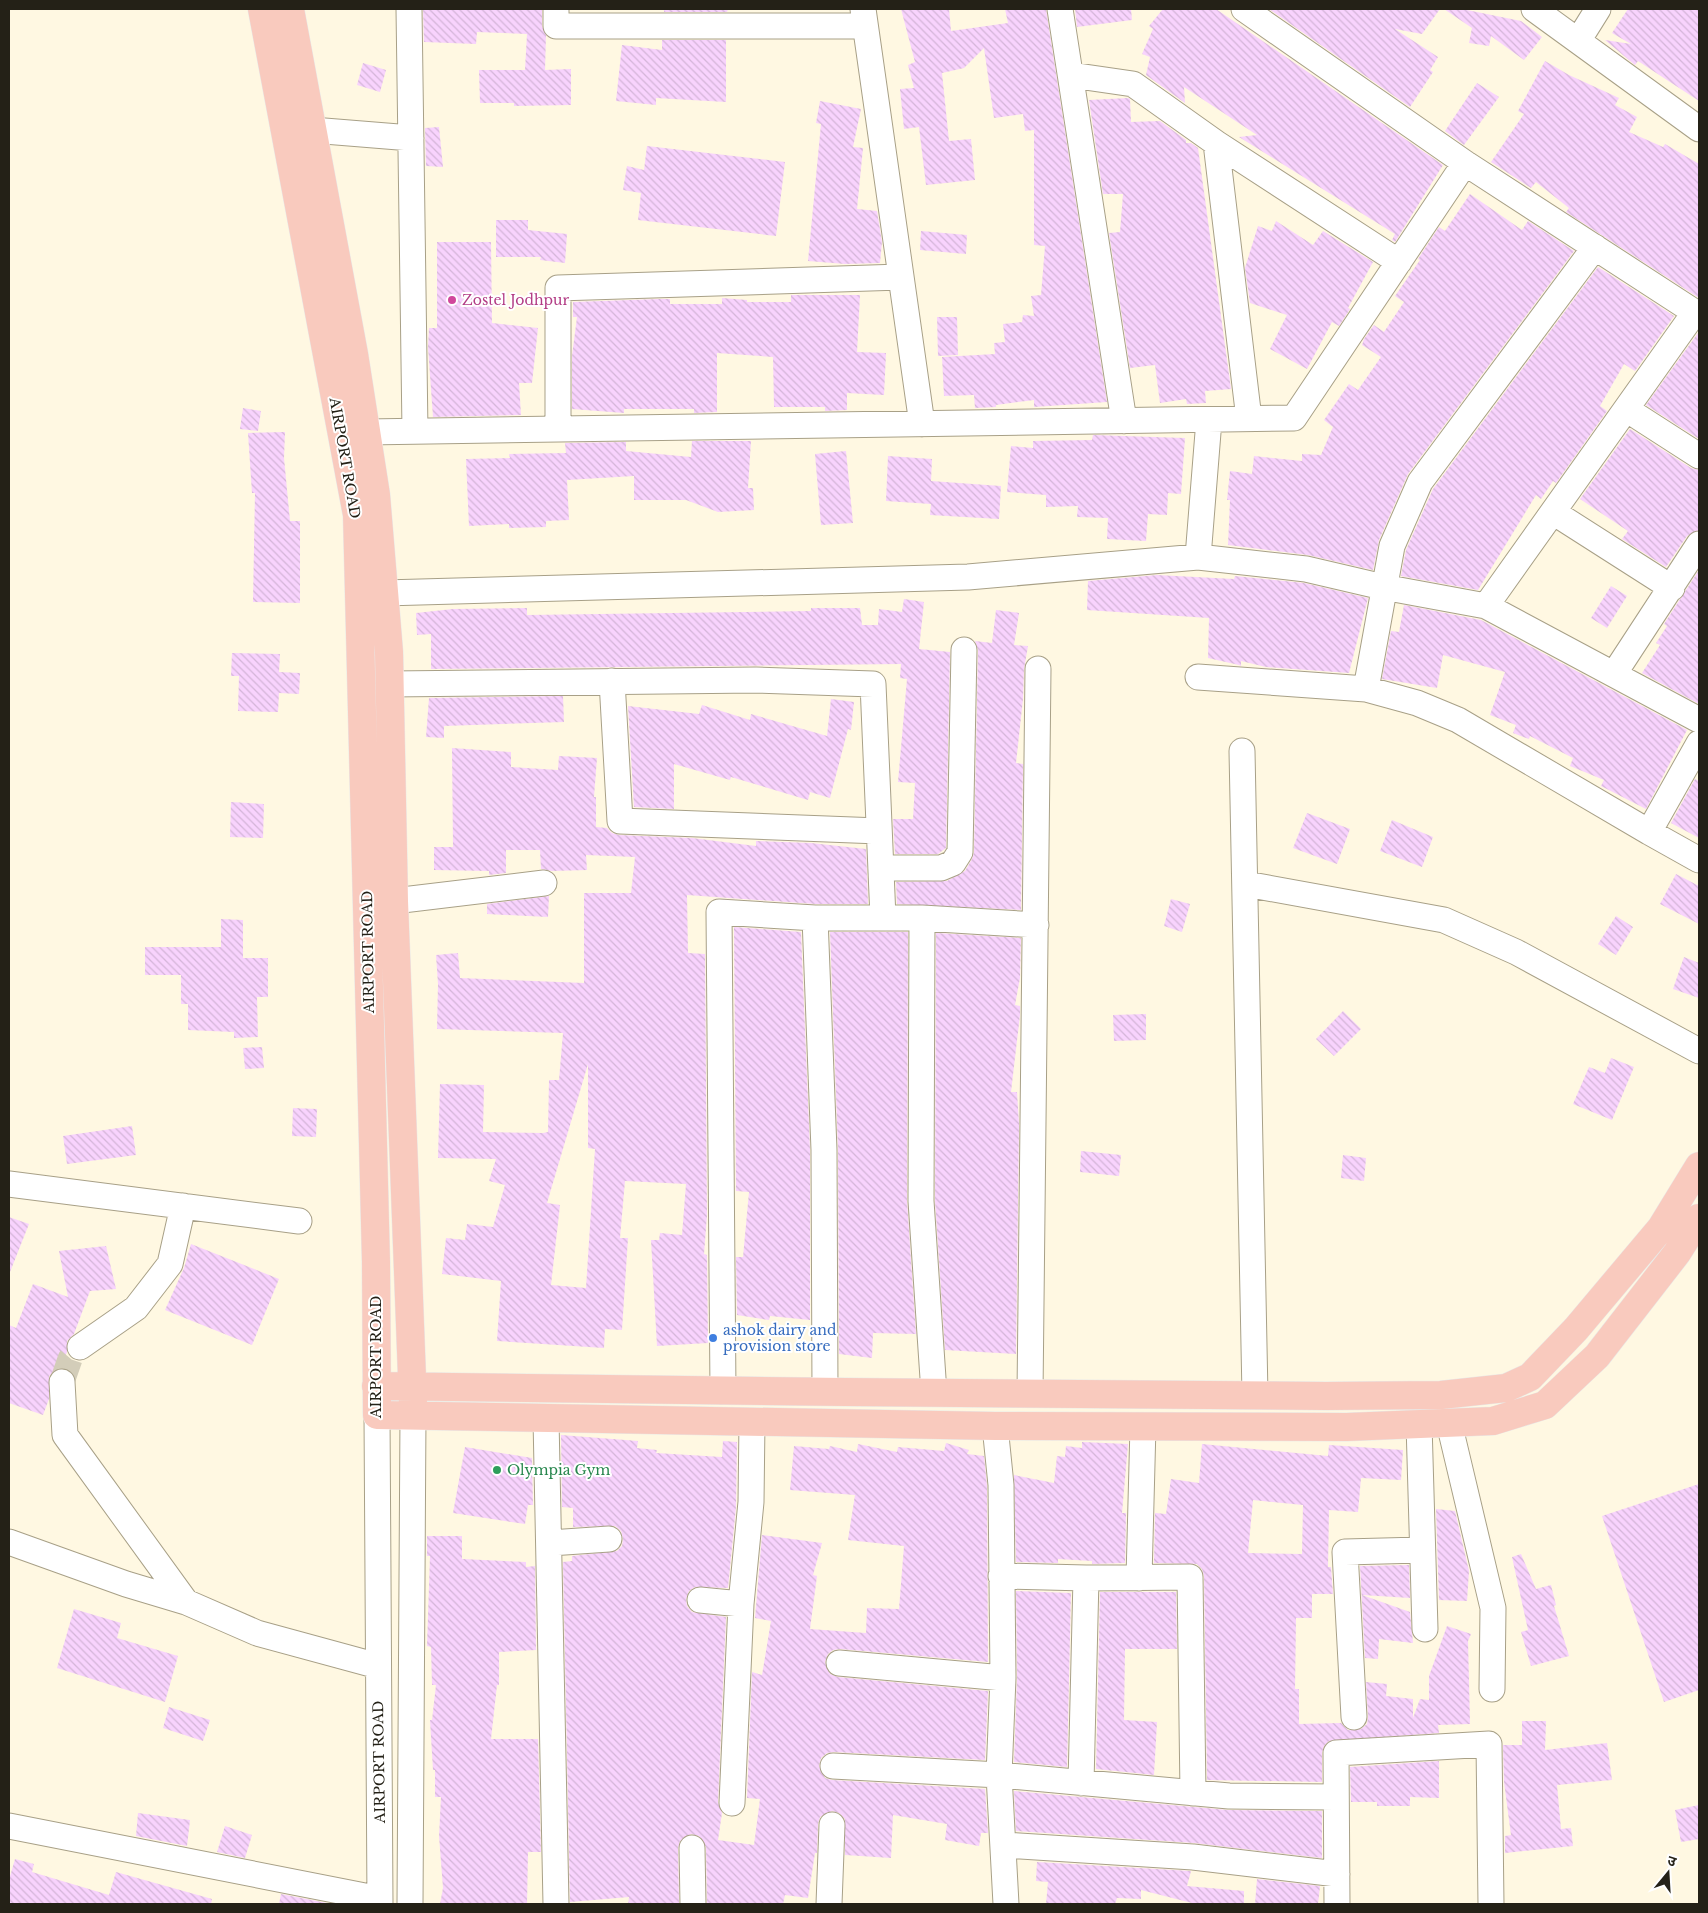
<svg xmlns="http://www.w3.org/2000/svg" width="1708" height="1913" font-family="'Libre Baskerville','Noto Sans Devanagari',serif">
  <defs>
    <pattern id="building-back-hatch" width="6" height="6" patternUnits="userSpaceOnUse" patternTransform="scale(1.25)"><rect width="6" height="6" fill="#f8d3fd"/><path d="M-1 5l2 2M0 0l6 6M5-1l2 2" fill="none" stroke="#d4b5d8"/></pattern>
  </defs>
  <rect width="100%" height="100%" fill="#fff8e2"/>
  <!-- building -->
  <path fill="url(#building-back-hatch)" fill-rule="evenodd" d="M 423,9 L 542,9 L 542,26 L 546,35 L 545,70 L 571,69 L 571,105 L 514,106 L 514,103 L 480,103 L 479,70 L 525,70 L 527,34 L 477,32 L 476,44 L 424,42 Z
    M 664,9 L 728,9 L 727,12 L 664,12 Z
    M 901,9 L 949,9 L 951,31 L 1008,23 L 1005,9 L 1046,9 L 1107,402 L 1034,407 L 1034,400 L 996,405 L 996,407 L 975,408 L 974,395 L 944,396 L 942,357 L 995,354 L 994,343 L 1005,342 L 1003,324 L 1022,322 L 1023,315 L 1034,316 L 1031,296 L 1041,295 L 1045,246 L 1034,245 L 1034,130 L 1025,131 L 1023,114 L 994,118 L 984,48 L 964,68 L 942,73 L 949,141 L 971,139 L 975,180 L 926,185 L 919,127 L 904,129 L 900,89 L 914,88 L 908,65 L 915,62 Z
    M 1075,9 L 1131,9 L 1132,20 L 1077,27 Z
    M 1163,9 L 1216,9 L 1443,165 L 1395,242 L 1392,240 L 1395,234 L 1239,137 L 1257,135 L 1184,87 L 1185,103 L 1146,75 L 1150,57 L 1142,54 L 1153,29 L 1149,26 Z
    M 1269,9 L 1440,9 L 1422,34 L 1395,29 L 1438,57 L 1430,70 L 1433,72 L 1410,107 Z
    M 1444,9 L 1462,9 L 1521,21 L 1542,37 L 1524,60 L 1491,36 L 1489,46 L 1469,43 L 1472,28 Z
    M 1628,9 L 1699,9 L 1699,101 L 1638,61 L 1635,65 L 1605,40 L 1631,44 L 1612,33 Z
    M 662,40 L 726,40 L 726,102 L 656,98 L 656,105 L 616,101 L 622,45 L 662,50 Z
    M 1545,61 L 1569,75 L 1619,98 L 1615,105 L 1637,117 L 1629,132 L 1663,147 L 1665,144 L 1699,164 L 1699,298 L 1566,212 L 1569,208 L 1536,182 L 1531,188 L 1491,162 L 1524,114 L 1518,111 Z
    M 363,63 L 386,70 L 380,92 L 357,85 Z
    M 1477,83 L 1499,97 L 1464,145 L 1445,131 Z
    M 1128,98 L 1130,99 L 1131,122 L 1160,121 L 1186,140 L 1186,143 L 1191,143 L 1198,148 L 1231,389 L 1205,391 L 1206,403 L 1187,404 L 1186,399 L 1160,403 L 1155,365 L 1130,368 L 1109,233 L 1120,232 L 1123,194 L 1103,194 L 1089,100 Z
    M 820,101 L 861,109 L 853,147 L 863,148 L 857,209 L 877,211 L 882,242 L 880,263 L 845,264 L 808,261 L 821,124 L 816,123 Z
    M 439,127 L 443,167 L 426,166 L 425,128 Z
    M 647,146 L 785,162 L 776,236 L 638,220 L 641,193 L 623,190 L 627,166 L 644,170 Z
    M 1470,194 L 1522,230 L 1528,221 L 1574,251 L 1408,474 L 1379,540 L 1373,570 L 1308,555 L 1228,545 L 1230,500 L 1227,500 L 1230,471 L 1252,474 L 1254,456 L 1302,461 L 1302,454 L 1321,455 L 1333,427 L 1324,420 L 1349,384 L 1358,390 L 1381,357 L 1362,345 L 1364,339 L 1374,325 L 1384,332 L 1404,302 L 1395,296 L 1420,260 L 1418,259 L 1439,227 L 1445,231 Z
    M 496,220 L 528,220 L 528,230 L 567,234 L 565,263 L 540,260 L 541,257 L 496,257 Z
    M 1276,221 L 1313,245 L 1323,231 L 1373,262 L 1348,308 L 1350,309 L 1339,326 L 1332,322 L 1307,369 L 1270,349 L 1287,315 L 1250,303 L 1245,268 L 1258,226 L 1272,231 Z
    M 921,231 L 967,235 L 966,254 L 920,250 Z
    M 437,242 L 491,242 L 492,323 L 538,328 L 532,383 L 519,383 L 521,415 L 433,417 L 428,347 L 429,328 L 437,328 Z
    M 1598,267 L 1674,316 L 1635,371 L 1624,364 L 1600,406 L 1607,411 L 1556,483 L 1553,481 L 1541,499 L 1536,495 L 1478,590 L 1401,576 L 1406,550 L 1433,489 Z
    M 791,295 L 860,295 L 857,352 L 886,353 L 884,395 L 847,393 L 847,410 L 825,411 L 825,407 L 774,407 L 773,357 L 717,353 L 717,412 L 694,413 L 694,409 L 624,409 L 624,413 L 572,409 L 572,356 L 577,317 L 573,317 L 573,302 L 659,299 L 670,299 L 670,304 L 722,304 L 722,298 L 747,300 L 747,302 L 791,302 Z
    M 937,317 L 957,317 L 958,355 L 938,356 Z
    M 1698,333 L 1699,334 L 1699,439 L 1646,405 Z
    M 243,408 L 261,411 L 258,431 L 240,429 Z
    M 1630,429 L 1691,468 L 1699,470 L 1699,530 L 1687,536 L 1666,567 L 1622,539 L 1628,531 L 1580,499 Z
    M 285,432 L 284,458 L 290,521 L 300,521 L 300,603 L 253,602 L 255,493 L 252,493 L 248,433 Z
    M 1093,435 L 1185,438 L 1181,494 L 1168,493 L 1167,515 L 1148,514 L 1146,541 L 1107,539 L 1108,518 L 1077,517 L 1078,506 L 1046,507 L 1046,495 L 1007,492 L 1011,446 L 1033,448 L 1033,441 L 1092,440 Z
    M 692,441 L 751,441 L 748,488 L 753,488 L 754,510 L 718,512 L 686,500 L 634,500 L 634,476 L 567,480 L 569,520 L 546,521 L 546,527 L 509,528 L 509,524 L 469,526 L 466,459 L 510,458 L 509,454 L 566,453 L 565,443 L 626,442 L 626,451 L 691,457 Z
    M 846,451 L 853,523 L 821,525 L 815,454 Z
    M 888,456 L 932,459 L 931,481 L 1001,486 L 999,519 L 930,515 L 931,504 L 886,501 Z
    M 1699,570 L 1699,704 L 1642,673 L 1660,645 L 1656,643 L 1667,626 L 1664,624 Z
    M 1157,575 L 1234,579 L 1235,576 L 1304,583 L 1368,598 L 1349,673 L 1266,667 L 1241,661 L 1241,666 L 1239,665 L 1208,658 L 1209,618 L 1087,610 L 1088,581 Z
    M 1611,586 L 1627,596 L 1607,628 L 1591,618 Z
    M 904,599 L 924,602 L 919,649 L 950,652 L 946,848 L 938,854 L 895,854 L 893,819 L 913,819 L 915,783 L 898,782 L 907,679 L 900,678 L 901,664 L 431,669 L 431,634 L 417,635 L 416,613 L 453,609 L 527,608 L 527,615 L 811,611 L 811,608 L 860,608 L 862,625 L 878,625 L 879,609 L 902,612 Z
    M 1404,605 L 1481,620 L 1687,730 L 1646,809 L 1601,786 L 1604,780 L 1570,766 L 1573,758 L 1530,736 L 1529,739 L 1513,733 L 1516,725 L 1490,715 L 1505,672 L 1443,655 L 1437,688 L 1382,679 L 1391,631 L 1399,632 Z
    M 996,610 L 1019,613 L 1014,645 L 1028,646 L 1024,669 L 1023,699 L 1016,763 L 1023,764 L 1021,910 L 897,904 L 896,882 L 947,881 L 965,871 L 972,859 L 974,852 L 978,650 L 975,641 L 992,643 Z
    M 232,653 L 280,654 L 279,672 L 300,673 L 299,694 L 279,693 L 278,712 L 238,711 L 239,676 L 231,676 Z
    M 563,696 L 564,722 L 444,726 L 444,738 L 426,737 L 429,698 Z
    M 831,699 L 854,702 L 851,730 L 848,729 L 830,798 L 810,792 L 808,800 L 731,777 L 730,780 L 674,764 L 674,809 L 634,807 L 628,706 L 699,714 L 702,705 L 750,720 L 751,714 L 827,736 Z
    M 452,748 L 511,752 L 511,767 L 558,770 L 559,756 L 597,758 L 594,797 L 596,797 L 596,827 L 607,828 L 612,833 L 619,835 L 692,838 L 756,846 L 756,841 L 811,843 L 866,849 L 868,904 L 815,904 L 687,895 L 688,953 L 705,954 L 707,1215 L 704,1254 L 707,1255 L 708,1343 L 657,1346 L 651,1240 L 659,1240 L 660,1233 L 682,1235 L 686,1184 L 625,1181 L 620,1238 L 628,1238 L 622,1330 L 605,1329 L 604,1348 L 497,1341 L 501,1281 L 442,1274 L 446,1238 L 465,1240 L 467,1224 L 493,1227 L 505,1185 L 489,1181 L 496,1159 L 438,1158 L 440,1084 L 484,1085 L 483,1132 L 543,1133 L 548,1132 L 549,1080 L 559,1080 L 563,1033 L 437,1029 L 438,984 L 436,955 L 458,953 L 460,978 L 584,983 L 584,893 L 631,893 L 635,857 L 586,855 L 587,870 L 552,871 L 541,869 L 540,850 L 506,850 L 506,873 L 489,875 L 489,871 L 434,870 L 434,847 L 453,847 ZM 588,1064 L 588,1148 L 595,1149 L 586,1288 L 551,1285 L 560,1205 L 547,1203 Z
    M 1695,779 L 1699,781 L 1699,838 L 1671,823 Z
    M 231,802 L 264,804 L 263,838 L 230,837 Z
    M 1307,813 L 1350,829 L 1337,864 L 1293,848 Z
    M 1392,820 L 1433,837 L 1422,867 L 1380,851 Z
    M 1676,874 L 1699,886 L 1699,924 L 1660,904 Z
    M 549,896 L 548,917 L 487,914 L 487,904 Z
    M 1171,899 L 1190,904 L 1182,932 L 1164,926 Z
    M 1616,916 L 1633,927 L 1616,955 L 1598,944 Z
    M 221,919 L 243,920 L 243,958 L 268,958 L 268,997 L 257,997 L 258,1037 L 234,1038 L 234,1032 L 188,1030 L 188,1004 L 181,1004 L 181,975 L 145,975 L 145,947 L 221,947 Z
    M 734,927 L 801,932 L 810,1150 L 810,1320 L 770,1316 L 769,1320 L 737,1315 L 736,1257 L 743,1257 L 749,1192 L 736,1191 Z
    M 830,932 L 908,932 L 907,1201 L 916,1334 L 873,1333 L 872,1358 L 839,1354 L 838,1150 Z
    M 936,933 L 1021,938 L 1020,978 L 1015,1005 L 1020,1006 L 1020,1015 L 1011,1092 L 1017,1092 L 1019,1124 L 1016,1354 L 945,1350 L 935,1201 Z
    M 1684,957 L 1699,963 L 1699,998 L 1673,989 Z
    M 1343,1011 L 1361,1029 L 1334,1056 L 1316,1039 Z
    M 1146,1014 L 1146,1040 L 1114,1041 L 1113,1015 Z
    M 262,1047 L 264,1068 L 245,1069 L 243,1048 Z
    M 1611,1058 L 1634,1067 L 1612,1120 L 1573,1104 L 1589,1067 L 1605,1073 Z
    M 293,1108 L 317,1109 L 316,1137 L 292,1136 Z
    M 132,1126 L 136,1155 L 67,1164 L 63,1136 Z
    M 1081,1151 L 1121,1155 L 1119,1176 L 1080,1172 Z
    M 1343,1155 L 1366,1158 L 1364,1181 L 1341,1178 Z
    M 9,1217 L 29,1224 L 10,1272 L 9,1272 Z
    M 191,1244 L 279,1279 L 252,1345 L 165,1310 L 184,1268 Z
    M 106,1246 L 116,1289 L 90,1291 L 74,1334 L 67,1341 L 67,1352 L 62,1364 L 49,1376 L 49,1399 L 43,1415 L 9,1403 L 9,1325 L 16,1328 L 33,1284 L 68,1297 L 59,1251 Z
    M 561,1435 L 638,1441 L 637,1448 L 657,1450 L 656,1453 L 722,1457 L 723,1441 L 737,1442 L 736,1507 L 728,1588 L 695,1587 L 689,1591 L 686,1599 L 687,1606 L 692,1612 L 726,1617 L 718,1802 L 722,1813 L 718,1840 L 754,1845 L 760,1799 L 747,1798 L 752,1672 L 762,1675 L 771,1621 L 755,1618 L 762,1535 L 822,1543 L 813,1575 L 817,1576 L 810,1629 L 866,1633 L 867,1608 L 899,1609 L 904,1546 L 848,1540 L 855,1495 L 790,1490 L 794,1446 L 829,1449 L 830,1446 L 857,1452 L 858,1444 L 897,1452 L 898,1447 L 944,1451 L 946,1443 L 969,1450 L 967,1454 L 984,1456 L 987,1486 L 988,1662 L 840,1649 L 833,1650 L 828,1654 L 825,1662 L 830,1674 L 838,1677 L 988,1691 L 985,1760 L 834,1752 L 827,1753 L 821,1758 L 819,1766 L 825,1778 L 832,1780 L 985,1789 L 988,1833 L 981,1833 L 979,1846 L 945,1840 L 947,1824 L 893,1815 L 891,1858 L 845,1855 L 845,1819 L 839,1813 L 832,1811 L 820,1817 L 818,1824 L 817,1853 L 815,1853 L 808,1898 L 785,1895 L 783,1904 L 707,1904 L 706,1847 L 699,1836 L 691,1834 L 680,1841 L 678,1848 L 679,1904 L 628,1904 L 629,1897 L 570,1902 L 563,1562 L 572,1561 L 572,1556 L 617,1551 L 622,1546 L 623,1539 L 621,1531 L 615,1526 L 573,1527 L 573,1508 L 562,1507 Z
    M 1082,1442 L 1128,1444 L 1122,1513 L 1126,1513 L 1125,1563 L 1092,1564 L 1092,1561 L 1058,1559 L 1058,1563 L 1016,1562 L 1014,1475 L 1054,1483 L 1057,1456 L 1065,1457 L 1066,1446 L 1082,1448 Z
    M 1202,1444 L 1328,1456 L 1329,1445 L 1403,1450 L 1401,1480 L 1361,1478 L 1358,1512 L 1329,1510 L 1328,1567 L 1331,1567 L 1333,1594 L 1312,1594 L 1312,1618 L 1296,1618 L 1295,1689 L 1299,1689 L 1299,1724 L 1341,1723 L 1348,1730 L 1361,1729 L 1367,1724 L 1368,1717 L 1366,1682 L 1387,1684 L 1386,1696 L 1413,1699 L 1413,1718 L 1420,1699 L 1429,1700 L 1429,1676 L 1447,1626 L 1471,1634 L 1468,1641 L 1470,1724 L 1438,1725 L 1439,1733 L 1329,1741 L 1324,1746 L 1322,1753 L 1322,1782 L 1207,1780 L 1204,1576 L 1202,1569 L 1197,1564 L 1154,1563 L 1155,1513 L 1166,1514 L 1171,1479 L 1199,1483 ZM 1253,1500 L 1303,1505 L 1302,1554 L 1248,1553 Z
    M 465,1447 L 532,1458 L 533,1505 L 528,1505 L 525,1524 L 453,1513 Z
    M 1699,1484 L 1699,1690 L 1664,1702 L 1602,1516 Z
    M 1436,1509 L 1455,1511 L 1469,1571 L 1467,1601 L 1439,1600 Z
    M 427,1536 L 462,1536 L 462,1559 L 526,1562 L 526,1567 L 535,1566 L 536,1650 L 499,1652 L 499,1685 L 497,1685 L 491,1739 L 538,1739 L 541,1852 L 528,1852 L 527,1904 L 440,1904 L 443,1888 L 439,1836 L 441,1797 L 435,1797 L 435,1770 L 433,1770 L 430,1720 L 432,1720 L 436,1685 L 432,1685 L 431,1647 L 427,1646 L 430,1556 L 427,1556 Z
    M 1521,1554 L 1536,1589 L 1551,1585 L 1556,1605 L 1554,1606 L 1569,1656 L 1531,1666 L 1521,1632 L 1528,1630 L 1512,1557 Z
    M 1409,1565 L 1410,1598 L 1362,1595 L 1410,1612 L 1413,1643 L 1379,1639 L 1378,1659 L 1365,1658 L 1360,1566 Z
    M 1016,1591 L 1071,1593 L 1067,1767 L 1014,1762 L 1017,1678 Z
    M 1100,1592 L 1176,1592 L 1177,1649 L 1125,1649 L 1124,1720 L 1157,1722 L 1154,1775 L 1096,1769 Z
    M 74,1609 L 121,1623 L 117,1638 L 178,1656 L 165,1702 L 57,1668 Z
    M 169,1707 L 210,1720 L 203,1741 L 163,1728 Z
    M 1522,1721 L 1546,1721 L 1545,1750 L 1607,1743 L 1612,1780 L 1557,1785 L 1561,1829 L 1571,1828 L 1573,1846 L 1505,1853 L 1505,1836 L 1511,1835 L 1504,1782 L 1503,1745 L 1522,1745 Z
    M 1439,1761 L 1439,1798 L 1410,1797 L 1410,1806 L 1377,1806 L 1377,1802 L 1351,1802 L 1350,1767 Z
    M 1014,1791 L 1228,1810 L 1322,1811 L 1322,1858 L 1194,1843 L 1016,1831 Z
    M 1699,1805 L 1699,1839 L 1681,1842 L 1675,1810 Z
    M 138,1813 L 190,1820 L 187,1846 L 136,1836 Z
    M 225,1826 L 252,1835 L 245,1858 L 217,1852 Z
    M 15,1859 L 34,1864 L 32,1872 L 109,1895 L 116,1872 L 212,1899 L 211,1904 L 9,1904 L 9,1880 Z
    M 1037,1862 L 1191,1871 L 1187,1886 L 1244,1891 L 1244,1904 L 1196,1904 L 1141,1890 L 1141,1899 L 1117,1898 L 1115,1904 L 1046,1904 L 1048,1882 L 1036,1881 Z
    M 1257,1879 L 1320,1886 L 1318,1904 L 1255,1904 Z
    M 281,1894 L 332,1904 L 279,1904 Z"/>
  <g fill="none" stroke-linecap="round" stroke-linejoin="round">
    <!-- minor-tunnel -->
    <path stroke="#d3cdb9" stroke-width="25" stroke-dasharray="25 12" stroke-linecap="butt" d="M 62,1382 L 70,1359 L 80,1347"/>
    <defs>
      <path id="minor" d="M 409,9 L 415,431
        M 556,9 L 556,26 L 865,26
        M 863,9 L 922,424
        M 1060,9 L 1124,421
        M 1244,9 L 1465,163 L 1699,315
        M 1534,9 L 1699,129
        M 1578,41 L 1598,9
        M 1071,75 L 1133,84 L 1216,143 L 1399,262
        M 312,130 L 411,138
        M 1216,143 L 1249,419
        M 1695,312 L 1486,606 L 1699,720
        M 1626,409 L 1699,456
        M 558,429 L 558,288 L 901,277
        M 366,432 L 1294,418 L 1465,163
        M 1553,512 L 1672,588
        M 1198,557 L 1209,420
        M 384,593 L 968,577 L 1198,557 L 1306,569 L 1383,587 L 1486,606
        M 1614,674 L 1699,544
        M 1198,677 L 1366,689 L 1417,703 L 1458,720 L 1649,832
        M 612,681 L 620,821 L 879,831
        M 389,684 L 756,680 L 873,684 L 883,918
        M 1366,689 L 1392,546 L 1420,482 L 1595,247
        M 1699,743 L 1649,832 L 1699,860
        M 1242,751 L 1255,1395
        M 881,868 L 941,868 L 953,863 L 960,852 L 964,650
        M 1246,884 L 1444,920 L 1516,952 L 1699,1051
        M 394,901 L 544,883
        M 815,918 L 824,1150 L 825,1392
        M 922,918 L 921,1201 L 934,1393
        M 9,1184 L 299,1221
        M 80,1347 L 136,1308 L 170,1264 L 183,1206
        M 62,1382 L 65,1435 L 186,1602
        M 723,1391 L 719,912 L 815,918 L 922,918 L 1036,925
        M 1030,1394 L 1038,669
        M 377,1415 L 380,1904
        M 546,1419 L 556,1904
        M 1449,1423 L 1493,1608 L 1492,1689
        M 1419,1424 L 1425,1629
        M 995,1426 L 1001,1485 L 1003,1678 L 999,1775 L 1006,1904
        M 9,1542 L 126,1584 L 186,1602 L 257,1633 L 378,1666
        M 550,1543 L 609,1539
        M 1001,1576 L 1086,1578 L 1190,1577 L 1193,1793
        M 1139,1578 L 1143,1426
        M 700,1600 L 741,1604
        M 839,1663 L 1003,1678
        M 1354,1717 L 1345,1552 L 1421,1550
        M 833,1766 L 999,1775 L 1229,1796 L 1336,1797
        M 1081,1783 L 1086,1578
        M 732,1803 L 741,1604 L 751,1502 L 752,1422
        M 9,1826 L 380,1899
        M 1004,1845 L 1193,1857 L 1337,1874
        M 692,1848 L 693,1904
        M 410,1904 L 413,1416
        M 829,1904 L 832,1825
        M 1337,1904 L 1336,1753 L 1489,1744 L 1491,1904"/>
      <path id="major" d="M 262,9 L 357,515 L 376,1262 L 377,1415 L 995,1426 L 1347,1427 L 1493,1421 L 1545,1405 L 1597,1356 L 1677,1253 L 1699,1218
        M 290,9 L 354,354 L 376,495 L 389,652 L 394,901 L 413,1404
        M 376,1386 L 845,1392 L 1326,1396 L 1441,1395 L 1506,1388 L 1530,1377 L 1576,1329 L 1661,1228 L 1699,1166"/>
    </defs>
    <!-- minor casing -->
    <use href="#minor" stroke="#a8a087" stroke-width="27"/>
    <!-- major casing -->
    <use href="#major" stroke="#e9e9e8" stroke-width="29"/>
    <!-- minor -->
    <use href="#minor" stroke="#fff" stroke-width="25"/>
    <!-- major -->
    <use href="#major" stroke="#f9cabe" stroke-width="28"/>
  </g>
  <!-- markers -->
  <circle fill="#d1479c" stroke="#fff" stroke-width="2" cx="452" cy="300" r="5"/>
  <circle fill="#3f7fe0" stroke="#fff" stroke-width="2" cx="713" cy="1338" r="5"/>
  <circle fill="#2e9e5b" stroke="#fff" stroke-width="2" cx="497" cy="1470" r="5"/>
  <g text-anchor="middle" stroke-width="4" stroke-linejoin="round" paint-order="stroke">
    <!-- hotel labels -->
    <g font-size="14" fill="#b23c85" stroke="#fff" text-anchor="start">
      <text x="462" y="305">Zostel Jodhpur</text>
    </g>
    <!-- street labels -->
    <g font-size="14" fill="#242117" stroke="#fff">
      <text transform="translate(345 458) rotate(80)" y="5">AIRPORT ROAD</text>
      <text transform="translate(368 952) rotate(-91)" y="5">AIRPORT ROAD</text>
      <text transform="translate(376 1357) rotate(-90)" y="5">AIRPORT ROAD</text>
      <text transform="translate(379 1762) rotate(-91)" y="5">AIRPORT ROAD</text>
    </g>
    <!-- shop labels -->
    <g font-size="14" fill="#366cbe" stroke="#fff" text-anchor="start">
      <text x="723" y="1335">ashok dairy and<tspan x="723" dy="16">provision store</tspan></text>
    </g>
    <!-- leisure labels -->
    <g font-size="14" fill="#27864d" stroke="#fff" text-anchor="start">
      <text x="507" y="1475">Olympia Gym</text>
    </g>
  </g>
  <!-- border -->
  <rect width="1708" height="1913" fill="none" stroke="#242117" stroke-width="20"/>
  <!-- north arrow -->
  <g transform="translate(1668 1873) rotate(18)" stroke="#ffffff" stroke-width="4" paint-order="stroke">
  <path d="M0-4L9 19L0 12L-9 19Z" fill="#242117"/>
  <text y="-8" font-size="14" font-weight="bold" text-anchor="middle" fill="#242117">उ</text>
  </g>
</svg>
